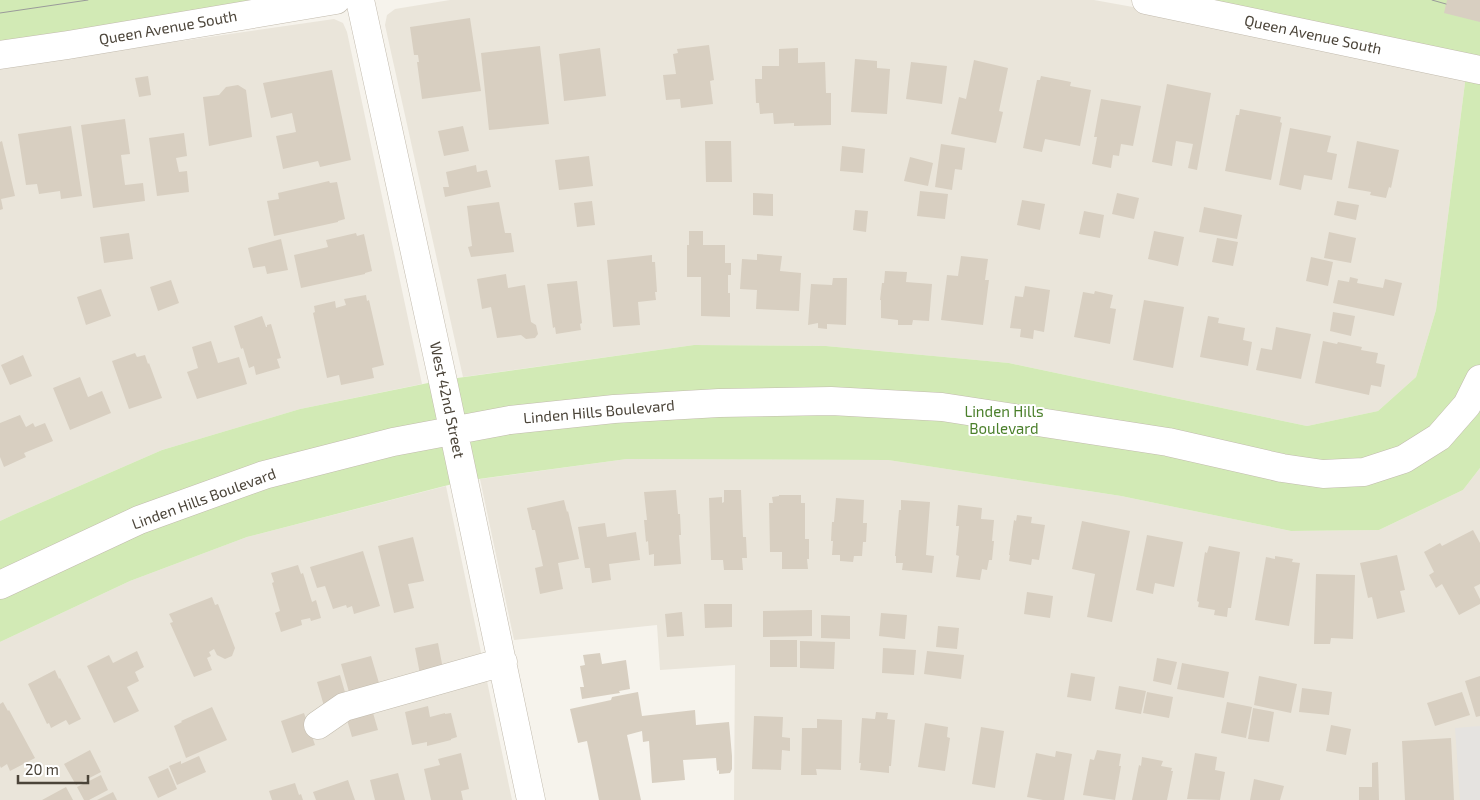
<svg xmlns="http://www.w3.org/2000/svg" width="1480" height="800" font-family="'Exo 2',sans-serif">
  <rect width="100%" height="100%" fill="#f6f3ec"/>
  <!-- residential -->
  <path fill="#eae5da" d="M 450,0 L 1094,0 L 1467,67 L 1436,310 L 1416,377 L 1378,411 L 1307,426 L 1009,363 L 826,346 L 694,345 L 463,377 L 385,25 L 387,15 L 395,9 Z
    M 334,19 L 343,23 L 347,32 L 422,384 L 300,409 L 162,450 L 15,514 L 0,521 L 0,67 Z
    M 627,459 L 888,460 L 1121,496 L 1291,531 L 1379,530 L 1463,490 L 1480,468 L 1480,800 L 734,800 L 735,665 L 660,670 L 657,625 L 514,640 L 480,479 Z
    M 446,486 L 512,800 L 0,800 L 0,642 L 130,581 L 247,537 Z"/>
  <!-- green -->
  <path fill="#d2eab5" d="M 0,0 L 337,0 L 0,55 Z
    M 1146,0 L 1480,0 L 1480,468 L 1463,490 L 1379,530 L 1291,531 L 1121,496 L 888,460 L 627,459 L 464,481 L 247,537 L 130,581 L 0,642 L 0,521 L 15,514 L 162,450 L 300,409 L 443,380 L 694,345 L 826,346 L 1009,363 L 1307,426 L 1378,411 L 1416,377 L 1436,310 L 1467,67 Z"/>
  <!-- parking -->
  <path fill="#e5e3e0" d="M 1480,726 L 1480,800 L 1460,800 L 1455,728 Z"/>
  <!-- building -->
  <path fill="#d8cfc1" d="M 1447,0 L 1480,0 L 1480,22 L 1444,13 Z
    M 470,18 L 481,91 L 422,99 L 417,62 L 419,62 L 418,55 L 414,55 L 410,27 Z
    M 709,45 L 714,80 L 710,81 L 713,104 L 681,108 L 680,99 L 666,100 L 663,75 L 676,74 L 673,54 L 678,53 L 677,49 Z
    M 540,46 L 549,124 L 489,130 L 481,53 Z
    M 600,48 L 606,96 L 564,101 L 559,54 Z
    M 798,48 L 798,63 L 825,62 L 826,93 L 831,93 L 831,125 L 794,126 L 794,123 L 774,124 L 773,113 L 760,114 L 759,103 L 756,103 L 755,79 L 762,79 L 762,66 L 779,66 L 779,49 Z
    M 855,59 L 877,61 L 877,68 L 890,69 L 887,114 L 851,112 Z
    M 974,60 L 1008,68 L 999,111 L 1003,112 L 996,143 L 951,134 L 959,97 L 966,99 Z
    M 911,62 L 947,66 L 942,104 L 906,99 Z
    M 332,70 L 351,160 L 320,167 L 318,161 L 283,169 L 276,136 L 296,132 L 292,113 L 271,118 L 263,83 Z
    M 148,76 L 151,95 L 139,97 L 135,78 Z
    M 1041,76 L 1071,82 L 1070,86 L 1091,90 L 1080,146 L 1045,139 L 1042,152 L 1023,148 L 1037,80 L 1040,80 Z
    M 1167,84 L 1211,93 L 1197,170 L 1188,168 L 1193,144 L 1176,141 L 1172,166 L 1152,162 Z
    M 238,85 L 246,90 L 252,137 L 209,146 L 203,97 L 219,95 L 226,87 Z
    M 1101,99 L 1141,106 L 1133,146 L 1121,144 L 1119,156 L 1113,155 L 1111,168 L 1092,164 L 1097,137 L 1094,137 Z
    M 1240,109 L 1281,117 L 1280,122 L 1282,123 L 1271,180 L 1225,171 L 1236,115 L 1239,115 Z
    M 125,119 L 130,154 L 121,155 L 125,185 L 143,183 L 145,201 L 93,208 L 81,125 Z
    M 71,126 L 82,196 L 61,199 L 60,191 L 39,194 L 37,184 L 26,185 L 18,134 Z
    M 463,126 L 469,151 L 444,156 L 438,131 Z
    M 1290,128 L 1331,136 L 1327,152 L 1337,154 L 1332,180 L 1304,175 L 1301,190 L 1279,185 Z
    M 184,133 L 187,156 L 176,158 L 179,172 L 187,171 L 189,192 L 157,196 L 149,138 Z
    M 2,141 L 15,196 L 1,199 L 3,209 L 0,210 L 0,142 Z
    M 705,141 L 731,141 L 732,182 L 706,182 Z
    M 1357,141 L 1399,150 L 1391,188 L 1389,187 L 1386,198 L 1370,195 L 1371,192 L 1348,188 Z
    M 941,144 L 965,148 L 962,170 L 955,169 L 952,190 L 935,187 Z
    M 842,146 L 865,149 L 863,173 L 840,171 Z
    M 589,156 L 593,186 L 559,190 L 555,160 Z
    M 910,157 L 933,163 L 928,186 L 904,181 Z
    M 476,165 L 477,172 L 487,170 L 491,187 L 445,197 L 443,187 L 449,187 L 446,172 Z
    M 329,181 L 330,183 L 337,182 L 345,219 L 338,221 L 338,222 L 274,236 L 267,201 L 279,199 L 278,193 Z
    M 920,191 L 948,194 L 945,219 L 917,216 Z
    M 753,193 L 773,194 L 773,216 L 753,215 Z
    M 1117,193 L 1139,198 L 1134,219 L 1112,214 Z
    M 1022,200 L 1045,204 L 1040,230 L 1017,225 Z
    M 592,201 L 595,225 L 577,227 L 574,203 Z
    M 1337,201 L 1359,205 L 1356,220 L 1334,215 Z
    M 499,202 L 505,233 L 511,233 L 514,252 L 471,257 L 468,247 L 472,246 L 467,206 Z
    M 1204,207 L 1242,215 L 1237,239 L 1199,232 Z
    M 855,210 L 868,211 L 866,232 L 853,230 Z
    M 1084,211 L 1104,215 L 1100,238 L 1079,234 Z
    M 689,231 L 703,231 L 703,245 L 725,245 L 725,263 L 731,263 L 731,275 L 728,275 L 728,293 L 730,293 L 730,317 L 701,316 L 701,277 L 687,277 L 687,245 L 689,245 Z
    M 1154,231 L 1184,237 L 1178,266 L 1148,259 Z
    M 1329,232 L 1356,238 L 1351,263 L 1324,258 Z
    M 129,233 L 133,259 L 104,263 L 100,237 Z
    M 356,233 L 357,236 L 364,234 L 372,271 L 365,273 L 365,274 L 301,288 L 294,255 L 328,247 L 326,240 Z
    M 1217,238 L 1238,242 L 1233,266 L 1212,262 Z
    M 281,239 L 288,270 L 267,274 L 265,266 L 253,268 L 248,248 Z
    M 757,254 L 782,256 L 780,271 L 801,273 L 799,311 L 756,309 L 757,290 L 740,289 L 742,259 L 757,260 Z
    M 652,255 L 652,262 L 655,262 L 657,292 L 655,292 L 656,300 L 638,302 L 640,325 L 613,327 L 607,260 Z
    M 961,256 L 988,259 L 985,280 L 989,280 L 983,325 L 941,320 L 947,275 L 958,276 Z
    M 1311,257 L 1333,262 L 1328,286 L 1306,281 Z
    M 885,271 L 907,272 L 906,282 L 932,284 L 929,321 L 913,320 L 912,325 L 898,325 L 898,320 L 881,318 L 881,300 L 880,300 L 882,283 L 884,283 Z
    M 506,274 L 508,288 L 525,285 L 531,322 L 536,325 L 538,334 L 535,338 L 526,339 L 521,335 L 497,338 L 491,307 L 482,309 L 477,279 Z
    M 1350,277 L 1358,279 L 1357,283 L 1383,288 L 1385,279 L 1402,283 L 1394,316 L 1333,303 L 1338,280 L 1349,282 Z
    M 833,278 L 847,278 L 846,325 L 827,324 L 827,329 L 818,328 L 818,323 L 808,325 L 811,284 L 832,285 Z
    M 171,280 L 179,303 L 158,311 L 150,287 Z
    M 577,281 L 582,323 L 580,324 L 581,330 L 556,334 L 555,327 L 553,328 L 547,284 Z
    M 1025,286 L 1050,290 L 1044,332 L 1034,330 L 1033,339 L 1020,337 L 1021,329 L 1010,328 L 1015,296 L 1023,297 Z
    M 101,289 L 111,316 L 86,325 L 77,297 Z
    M 1095,291 L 1113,295 L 1110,308 L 1116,309 L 1110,344 L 1074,337 L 1083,292 L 1094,294 Z
    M 366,295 L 367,301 L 369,300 L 384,365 L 372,368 L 374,378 L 341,385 L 339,375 L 327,378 L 313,313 L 315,312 L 314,306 L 335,301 L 336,308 L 346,305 L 344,299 Z
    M 1144,300 L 1184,307 L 1173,368 L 1133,360 Z
    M 1333,312 L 1355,316 L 1351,336 L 1330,331 Z
    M 262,316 L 266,327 L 267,327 L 267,325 L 271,324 L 281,358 L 277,359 L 280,368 L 256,375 L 254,366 L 249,368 L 243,348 L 241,349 L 234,326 Z
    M 1208,316 L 1219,318 L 1218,323 L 1245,328 L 1243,340 L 1252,342 L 1248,366 L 1200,357 Z
    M 1276,327 L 1311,334 L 1301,379 L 1256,370 L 1261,348 L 1272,350 Z
    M 211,341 L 218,363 L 239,357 L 247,384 L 197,399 L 187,372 L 198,368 L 192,347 Z
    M 1323,341 L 1337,344 L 1338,342 L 1362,347 L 1361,350 L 1378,353 L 1376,363 L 1385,365 L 1381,387 L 1371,385 L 1369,395 L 1315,383 Z
    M 135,353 L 137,357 L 145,355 L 148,364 L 149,363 L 162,398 L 129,409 L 112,361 Z
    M 23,355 L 32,376 L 10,385 L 1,365 Z
    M 80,377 L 88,397 L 102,391 L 111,413 L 70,430 L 53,388 Z
    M 20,415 L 26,427 L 33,423 L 35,427 L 45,423 L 53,441 L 24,453 L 26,457 L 4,467 L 0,457 L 0,423 Z
    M 676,490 L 678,514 L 680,514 L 681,535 L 679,535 L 681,564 L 654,566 L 654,554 L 649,555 L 648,541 L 646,542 L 644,520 L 647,520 L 644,492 Z
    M 724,490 L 741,490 L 743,537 L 746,537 L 747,558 L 742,558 L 743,570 L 724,570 L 723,560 L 711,560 L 709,498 L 722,497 L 722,503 L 724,502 Z
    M 779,495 L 801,495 L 801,503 L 805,503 L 805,539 L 809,539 L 809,559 L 807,559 L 808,569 L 782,569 L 782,552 L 770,552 L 769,503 L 773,503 L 772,497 L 779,496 Z
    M 836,498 L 864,500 L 863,523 L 867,523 L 866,542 L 863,542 L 862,556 L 854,556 L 853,562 L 840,561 L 840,555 L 832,555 L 833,541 L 831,541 L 832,522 L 834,522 Z
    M 564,500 L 567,512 L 568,511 L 579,559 L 558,563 L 563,589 L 540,594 L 535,568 L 543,566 L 535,530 L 532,530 L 527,508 Z
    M 901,500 L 930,502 L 926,555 L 934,556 L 932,573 L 902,570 L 903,563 L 896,563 L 896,556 L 895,556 L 899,510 L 901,510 Z
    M 958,505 L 982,508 L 981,519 L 994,520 L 992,541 L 994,541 L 992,560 L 989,560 L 987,570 L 982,569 L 980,580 L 956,577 L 959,556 L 956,555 L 959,526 L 956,526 Z
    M 1017,515 L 1032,517 L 1031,523 L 1045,525 L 1039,560 L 1032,559 L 1031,565 L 1009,561 L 1010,555 L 1009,555 L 1014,520 L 1016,521 Z
    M 1082,521 L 1130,531 L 1112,622 L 1087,617 L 1095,574 L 1072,569 Z
    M 605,523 L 607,537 L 636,532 L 640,560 L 609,564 L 611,580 L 592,583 L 590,568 L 585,568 L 578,527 Z
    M 1473,530 L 1480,543 L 1480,584 L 1474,587 L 1480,599 L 1480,604 L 1459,615 L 1442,584 L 1436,588 L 1429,575 L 1434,572 L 1424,552 L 1440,543 L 1442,546 Z
    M 1147,535 L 1183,542 L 1174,587 L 1155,583 L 1153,594 L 1136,590 Z
    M 413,537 L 424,581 L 408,584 L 414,608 L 394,613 L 378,546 Z
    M 1209,546 L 1240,552 L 1231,608 L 1228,608 L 1227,617 L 1214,615 L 1215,610 L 1198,607 L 1199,602 L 1197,601 L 1205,552 L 1207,553 Z
    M 363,551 L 380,606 L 354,614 L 352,606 L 347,608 L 346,605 L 333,609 L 325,586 L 317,588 L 310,567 Z
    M 1397,555 L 1405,590 L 1400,591 L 1405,612 L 1377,619 L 1372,597 L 1368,598 L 1360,563 Z
    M 1275,556 L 1293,559 L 1292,562 L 1300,563 L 1289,626 L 1255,620 L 1266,557 L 1275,559 Z
    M 298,565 L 301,574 L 303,573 L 312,602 L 316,600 L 321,618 L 311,621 L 310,618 L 301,620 L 302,625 L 281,632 L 275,613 L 280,611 L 272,583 L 274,582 L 271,573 Z
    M 1316,574 L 1355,575 L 1353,639 L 1331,638 L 1330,644 L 1314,644 Z
    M 1027,592 L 1053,596 L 1050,618 L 1024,614 Z
    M 212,597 L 215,605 L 218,604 L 235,648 L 232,656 L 225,659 L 217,655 L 214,649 L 209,652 L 211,656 L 207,658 L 212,670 L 194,677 L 170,623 L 173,622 L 169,614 Z
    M 704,604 L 732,604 L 732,627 L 705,628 Z
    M 812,610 L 812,636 L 763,637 L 763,611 Z
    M 682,612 L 684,636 L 667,637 L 665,614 Z
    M 881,613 L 907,615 L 905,639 L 879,636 Z
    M 821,615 L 850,616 L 850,639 L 821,638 Z
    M 938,626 L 959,628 L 957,649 L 936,647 Z
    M 770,640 L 797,640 L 797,667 L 770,667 Z
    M 800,641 L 835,642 L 834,669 L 800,668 Z
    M 438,643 L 443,669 L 420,674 L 415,648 Z
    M 883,648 L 916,650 L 914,675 L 882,673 Z
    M 137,651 L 144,667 L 135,672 L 139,681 L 127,687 L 139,711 L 114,723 L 87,666 L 109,655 L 113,663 Z
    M 927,651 L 964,655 L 961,679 L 924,674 Z
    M 600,653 L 602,664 L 626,660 L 630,689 L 619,691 L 620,693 L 582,699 L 580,687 L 584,687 L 580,666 L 585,665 L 583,655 Z
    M 371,656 L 379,683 L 349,692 L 341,664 Z
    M 1157,658 L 1177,662 L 1171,685 L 1153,681 Z
    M 1182,663 L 1229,672 L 1224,698 L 1177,689 Z
    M 55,670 L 59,679 L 60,678 L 81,719 L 69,725 L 66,720 L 51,728 L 49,723 L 47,724 L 28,684 Z
    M 1071,673 L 1095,677 L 1091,701 L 1067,697 Z
    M 340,675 L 347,699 L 324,706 L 317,682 Z
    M 1259,676 L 1297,684 L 1291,713 L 1254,705 Z
    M 1480,676 L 1480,716 L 1476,717 L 1465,681 Z
    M 1119,686 L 1146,691 L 1141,714 L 1115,709 Z
    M 1302,688 L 1332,692 L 1329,715 L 1299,712 Z
    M 638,692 L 642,716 L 695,710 L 696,725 L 729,722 L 732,756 L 732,769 L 730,773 L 719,774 L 719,770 L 717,771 L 716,758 L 683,760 L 685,780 L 652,783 L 649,741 L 643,742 L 642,731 L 627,735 L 641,800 L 599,800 L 587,741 L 578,743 L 570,709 L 611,700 L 612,697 Z
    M 1147,692 L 1173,697 L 1169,718 L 1143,713 Z
    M 1462,692 L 1470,715 L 1435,726 L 1427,703 Z
    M 3,702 L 8,711 L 9,710 L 35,758 L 10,771 L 7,764 L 1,768 L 0,766 L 0,704 Z
    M 1227,702 L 1252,707 L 1246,738 L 1221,733 Z
    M 371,706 L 378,730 L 352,737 L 345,713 Z
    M 428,706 L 430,717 L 445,713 L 445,714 L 451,713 L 457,737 L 451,739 L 451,740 L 427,746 L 427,742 L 412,745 L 405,712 Z
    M 212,707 L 227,740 L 186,758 L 174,726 L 182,722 L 181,721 Z
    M 1253,708 L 1274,712 L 1269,742 L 1248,739 Z
    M 876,712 L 888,713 L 887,719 L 895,720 L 891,766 L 889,766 L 889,773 L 860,770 L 861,763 L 859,763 L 862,718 L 875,719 Z
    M 304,713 L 315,745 L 292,753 L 281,721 Z
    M 754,716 L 783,717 L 782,737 L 790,738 L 790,751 L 782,750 L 781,770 L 752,769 Z
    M 817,719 L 842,720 L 841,770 L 816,769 L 817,775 L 801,775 L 802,728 L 817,728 Z
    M 925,723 L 948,727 L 947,737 L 950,738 L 945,771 L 918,767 Z
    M 1331,725 L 1351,729 L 1346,755 L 1326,751 Z
    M 981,727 L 1004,731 L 995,788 L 972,784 Z
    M 1451,738 L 1454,800 L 1405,800 L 1402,741 Z
    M 90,750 L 101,772 L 76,785 L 64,764 Z
    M 1097,750 L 1121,754 L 1119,766 L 1121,766 L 1115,800 L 1083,795 L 1090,759 L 1094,760 Z
    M 1056,751 L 1072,754 L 1064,800 L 1043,800 L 1027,797 L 1036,753 L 1055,757 Z
    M 461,753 L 469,789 L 461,791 L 463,800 L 431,800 L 424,769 L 440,765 L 438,759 Z
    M 1195,753 L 1217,757 L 1215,770 L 1225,772 L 1220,800 L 1187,799 Z
    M 199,756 L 206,772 L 177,785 L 169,766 L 181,761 L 181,764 Z
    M 1142,757 L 1163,761 L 1161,766 L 1172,768 L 1171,771 L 1173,771 L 1167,800 L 1132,800 L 1139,765 L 1141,766 Z
    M 1378,762 L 1379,800 L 1359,800 L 1359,787 L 1372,787 L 1372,763 Z
    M 168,768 L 177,789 L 158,798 L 148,777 Z
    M 398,773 L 405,800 L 375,800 L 370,780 Z
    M 101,775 L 108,790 L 89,800 L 84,800 L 77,787 Z
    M 1254,779 L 1284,786 L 1280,800 L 1250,800 Z
    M 348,780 L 355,800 L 316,800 L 313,792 Z
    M 295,783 L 299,795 L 301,794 L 303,800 L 272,800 L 269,791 Z
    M 66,787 L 73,800 L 42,800 Z
    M 113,792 L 117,800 L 97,800 Z"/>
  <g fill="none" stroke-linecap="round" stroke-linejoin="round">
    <defs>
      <path id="minor" d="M 360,0 L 444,386 L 531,800
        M 1146,0 L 1480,70
        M 0,55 L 68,45 L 336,0
        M 0,585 L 139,520 L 264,475 L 393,442 L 510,420 L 614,409 L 719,403 L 831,401 L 942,407 L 1168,442 L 1282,468 L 1323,474 L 1364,472 L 1404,459 L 1439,437 L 1467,405 L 1480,379
        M 318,725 L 344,707 L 503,662"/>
    </defs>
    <!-- minor casing -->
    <use href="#minor" stroke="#c2bbae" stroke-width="29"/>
    <!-- minor -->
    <use href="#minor" stroke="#fff" stroke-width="28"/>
    <!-- tram -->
    <path stroke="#9a9a9a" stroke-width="1" d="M 1432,0 L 1446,4
      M 0,13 L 88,0"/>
  </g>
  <g text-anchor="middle" stroke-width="4" stroke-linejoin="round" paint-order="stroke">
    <!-- street labels -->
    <g font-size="15" fill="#4b4439" stroke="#fff">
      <text transform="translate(168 28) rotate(-10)" y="5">Queen Avenue South</text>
      <text transform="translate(1313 35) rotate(12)" y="5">Queen Avenue South</text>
      <text transform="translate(447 400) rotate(78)" y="5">West 42nd Street</text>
      <text transform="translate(599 412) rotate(-5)" y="5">Linden Hills Boulevard</text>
      <text transform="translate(204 499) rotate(-20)" y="5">Linden Hills Boulevard</text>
    </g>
    <!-- park labels -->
    <g font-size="15" fill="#4a7f2a" stroke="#fff">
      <text x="1004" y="417">Linden Hills<tspan x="1004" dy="17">Boulevard</tspan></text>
    </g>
  </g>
  <!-- scale -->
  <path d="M18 775v8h70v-8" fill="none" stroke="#4b4439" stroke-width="2.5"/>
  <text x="25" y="775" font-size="15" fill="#4b4439" stroke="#ffffff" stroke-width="4" paint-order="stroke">20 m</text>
</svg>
